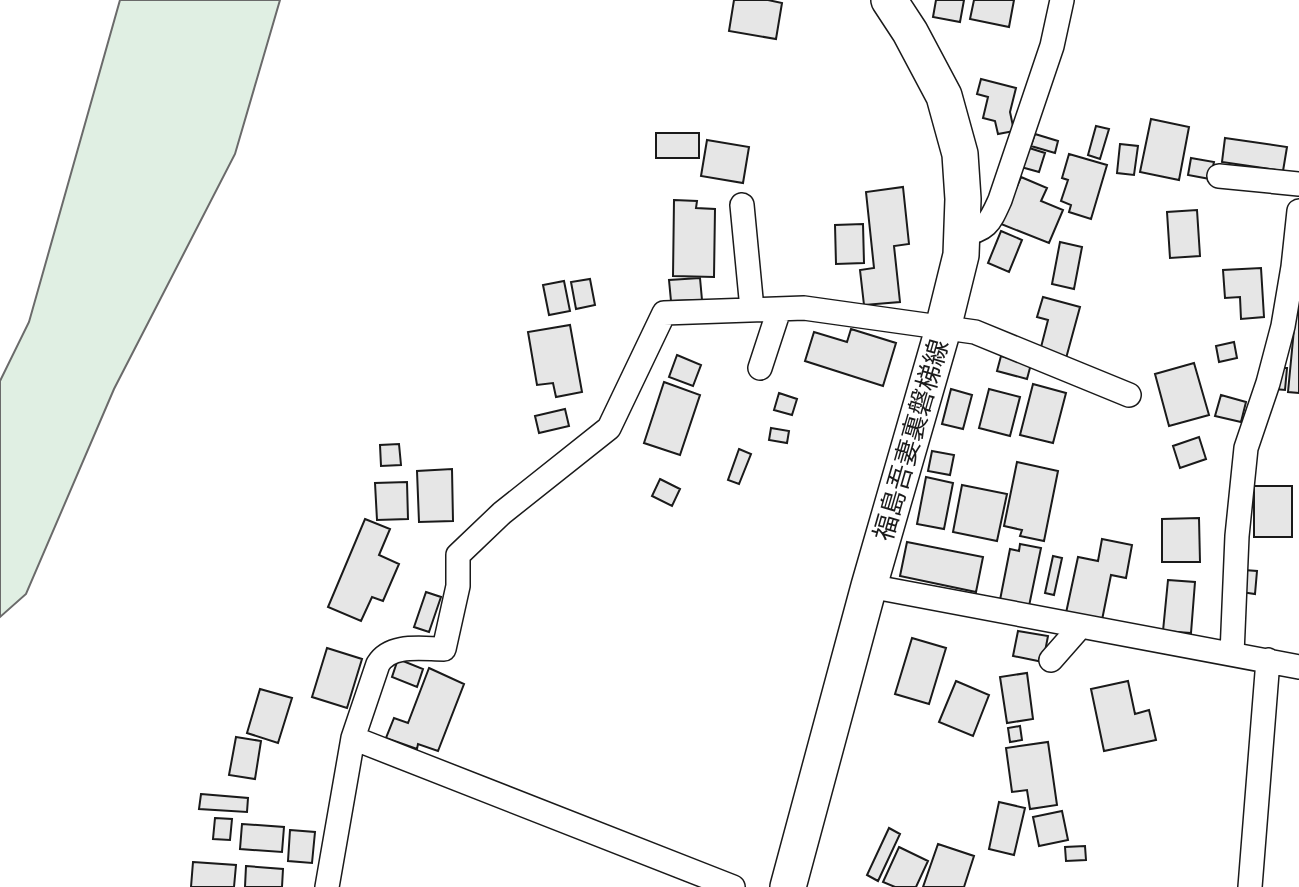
<svg xmlns="http://www.w3.org/2000/svg" width="1299" height="887" font-family="Cabin,'Noto Sans JP',sans-serif">
  <rect width="100%" height="100%" fill="#fff"/>
  <!-- green -->
  <path fill="#e0efe3" stroke="#6a6a6a" stroke-width="2" d="M 120,0 L 280,0 L 235,154 L 114,389 L 26,594 L 0,617 L 0,381 L 29,322 Z"/>
  <!-- building -->
  <path fill="#e6e6e6" stroke="#1a1a1a" stroke-width="2" d="M 734,0 L 768,0 L 782,3 L 776,39 L 729,31 Z
    M 936,0 L 964,0 L 960,22 L 933,17 Z
    M 974,0 L 1014,0 L 1009,27 L 970,19 Z
    M 981,79 L 1016,88 L 1010,112 L 1014,131 L 998,134 L 995,121 L 983,118 L 988,97 L 977,94 Z
    M 1151,119 L 1189,127 L 1179,180 L 1140,172 Z
    M 1096,126 L 1109,129 L 1100,159 L 1088,155 Z
    M 656,133 L 699,133 L 699,158 L 656,158 Z
    M 1035,134 L 1058,141 L 1055,153 L 1031,146 Z
    M 1225,138 L 1287,147 L 1283,171 L 1222,162 Z
    M 707,140 L 749,147 L 743,183 L 701,176 Z
    M 1120,144 L 1138,146 L 1134,175 L 1117,173 Z
    M 1026,147 L 1045,153 L 1039,172 L 1021,167 Z
    M 1069,154 L 1107,165 L 1091,219 L 1069,212 L 1071,205 L 1061,201 L 1068,180 L 1062,178 Z
    M 1191,158 L 1214,162 L 1210,179 L 1188,175 Z
    M 1021,177 L 1047,188 L 1041,201 L 1063,210 L 1049,243 L 1001,224 Z
    M 903,187 L 909,244 L 894,246 L 900,302 L 864,305 L 860,270 L 874,268 L 866,192 Z
    M 674,200 L 697,201 L 696,208 L 715,209 L 714,277 L 673,276 Z
    M 1197,210 L 1200,256 L 1170,258 L 1167,212 Z
    M 863,224 L 864,263 L 836,264 L 835,225 Z
    M 1001,231 L 1022,240 L 1009,272 L 988,263 Z
    M 1060,242 L 1082,247 L 1074,289 L 1052,284 Z
    M 1261,268 L 1264,317 L 1241,319 L 1240,297 L 1225,298 L 1223,270 Z
    M 700,278 L 702,300 L 671,301 L 669,280 Z
    M 590,279 L 595,305 L 576,309 L 571,282 Z
    M 564,281 L 570,311 L 549,315 L 543,285 Z
    M 1043,297 L 1080,307 L 1065,362 L 1039,355 L 1048,320 L 1037,317 Z
    M 1296,308 L 1299,309 L 1299,393 L 1288,392 Z
    M 570,325 L 582,392 L 556,397 L 553,383 L 537,385 L 528,332 Z
    M 851,329 L 896,343 L 883,386 L 805,361 L 814,332 L 847,342 Z
    M 1234,342 L 1237,358 L 1219,362 L 1216,346 Z
    M 677,355 L 701,365 L 693,386 L 669,377 Z
    M 1001,356 L 1031,364 L 1027,379 L 997,371 Z
    M 1194,363 L 1209,415 L 1169,426 L 1155,374 Z
    M 1277,368 L 1287,368 L 1285,390 L 1275,389 Z
    M 664,382 L 700,395 L 680,455 L 644,443 Z
    M 1033,384 L 1066,393 L 1053,443 L 1020,435 Z
    M 951,389 L 972,395 L 963,429 L 942,424 Z
    M 989,389 L 1020,397 L 1010,436 L 979,428 Z
    M 779,393 L 797,399 L 792,415 L 774,410 Z
    M 1221,395 L 1246,402 L 1241,422 L 1215,416 Z
    M 565,409 L 569,426 L 539,433 L 535,416 Z
    M 771,428 L 789,431 L 787,443 L 769,440 Z
    M 1199,437 L 1206,459 L 1180,468 L 1173,446 Z
    M 399,444 L 401,465 L 381,466 L 380,445 Z
    M 739,449 L 751,454 L 739,484 L 728,480 Z
    M 932,451 L 954,455 L 950,475 L 928,471 Z
    M 1017,462 L 1058,471 L 1044,541 L 1020,536 L 1022,530 L 1004,526 Z
    M 452,469 L 453,521 L 419,522 L 417,471 Z
    M 926,477 L 953,483 L 944,529 L 917,524 Z
    M 660,479 L 680,489 L 672,506 L 652,496 Z
    M 407,482 L 408,519 L 377,520 L 375,483 Z
    M 962,485 L 1007,494 L 997,541 L 953,532 Z
    M 1254,486 L 1292,486 L 1292,537 L 1254,537 Z
    M 1199,518 L 1200,562 L 1162,562 L 1162,519 Z
    M 365,519 L 390,529 L 379,555 L 399,564 L 383,601 L 372,597 L 361,621 L 328,607 Z
    M 1102,539 L 1132,545 L 1126,578 L 1111,575 L 1102,620 L 1066,613 L 1078,557 L 1098,561 Z
    M 907,542 L 983,557 L 976,592 L 900,576 Z
    M 1020,544 L 1041,548 L 1029,606 L 1000,600 L 1010,549 L 1019,551 Z
    M 1053,556 L 1062,558 L 1054,595 L 1045,593 Z
    M 1244,570 L 1257,571 L 1255,594 L 1241,592 Z
    M 1168,580 L 1195,582 L 1191,633 L 1163,631 Z
    M 426,592 L 441,597 L 429,632 L 414,627 Z
    M 1018,631 L 1048,636 L 1043,662 L 1013,656 Z
    M 912,638 L 946,648 L 929,704 L 895,694 Z
    M 327,648 L 362,659 L 347,708 L 312,697 Z
    M 398,659 L 423,669 L 417,687 L 392,677 Z
    M 429,668 L 464,684 L 438,751 L 418,744 L 417,749 L 386,738 L 394,718 L 408,723 Z
    M 1027,673 L 1033,719 L 1007,723 L 1000,677 Z
    M 956,681 L 989,695 L 973,736 L 939,722 Z
    M 1128,681 L 1135,714 L 1149,710 L 1156,740 L 1104,751 L 1091,689 Z
    M 260,689 L 292,698 L 278,743 L 247,733 Z
    M 1020,726 L 1022,740 L 1010,742 L 1008,728 Z
    M 236,737 L 261,741 L 255,779 L 229,775 Z
    M 1048,742 L 1057,805 L 1030,809 L 1027,790 L 1012,792 L 1006,748 Z
    M 201,794 L 248,798 L 247,812 L 199,809 Z
    M 999,802 L 1025,808 L 1014,855 L 989,849 Z
    M 1062,811 L 1068,840 L 1039,846 L 1033,817 Z
    M 215,818 L 232,819 L 230,840 L 213,839 Z
    M 242,824 L 284,827 L 282,852 L 240,849 Z
    M 889,828 L 900,834 L 878,881 L 867,875 Z
    M 290,830 L 315,832 L 312,863 L 288,861 Z
    M 938,844 L 974,856 L 964,887 L 923,887 Z
    M 1085,846 L 1086,860 L 1066,861 L 1065,847 Z
    M 899,847 L 928,861 L 916,887 L 895,887 L 883,882 Z
    M 193,862 L 236,865 L 234,887 L 191,887 Z
    M 246,866 L 283,869 L 282,887 L 245,887 Z"/>
  <g fill="none" stroke-linecap="round" stroke-linejoin="round">
    <defs>
      <path id="minor" d="M 1219,176 L 1299,184
        M 742,205 L 752,309
        M 961,234 C 987,231 990,222 1000,200 L 1052,46 L 1062,0
        M 760,368 L 779,310
        M 869,586 L 1299,667
        M 1232,654 L 1237,536 L 1246,448 L 1268,383 L 1283,326 L 1293,267 L 1299,211
        M 1051,660 L 1080,627
        M 353,738 L 733,887
        M 327,887 L 353,738 L 378,664 C 391,643 422,649 444,649 L 458,586 L 458,555 L 502,513 L 609,428 L 664,313 L 804,308 L 975,332 L 1129,395
        M 1250,887 L 1268,660"/>
      <path id="primary" d="M 788,887 L 869,586 L 941,336 L 961,255 L 963,199 L 960,154 L 944,96 L 910,32 L 889,0"/>
    </defs>
    <!-- minor casing -->
    <use href="#minor" stroke="#1a1a1a" stroke-width="26"/>
    <!-- primary casing -->
    <use href="#primary" stroke="#1a1a1a" stroke-width="38"/>
    <!-- minor -->
    <use href="#minor" stroke="#fff" stroke-width="23"/>
    <!-- primary -->
    <use href="#primary" stroke="#fff" stroke-width="35"/>
  </g>
  <g text-anchor="middle" stroke-width="5" stroke-linejoin="round" paint-order="stroke">
    <!-- street labels -->
    <g font-size="26" fill="#1a1a1a" stroke="#fff">
      <text transform="translate(911 440) rotate(-74)" y="9">福島吾妻裏磐梯線</text>
    </g>
  </g>
</svg>
